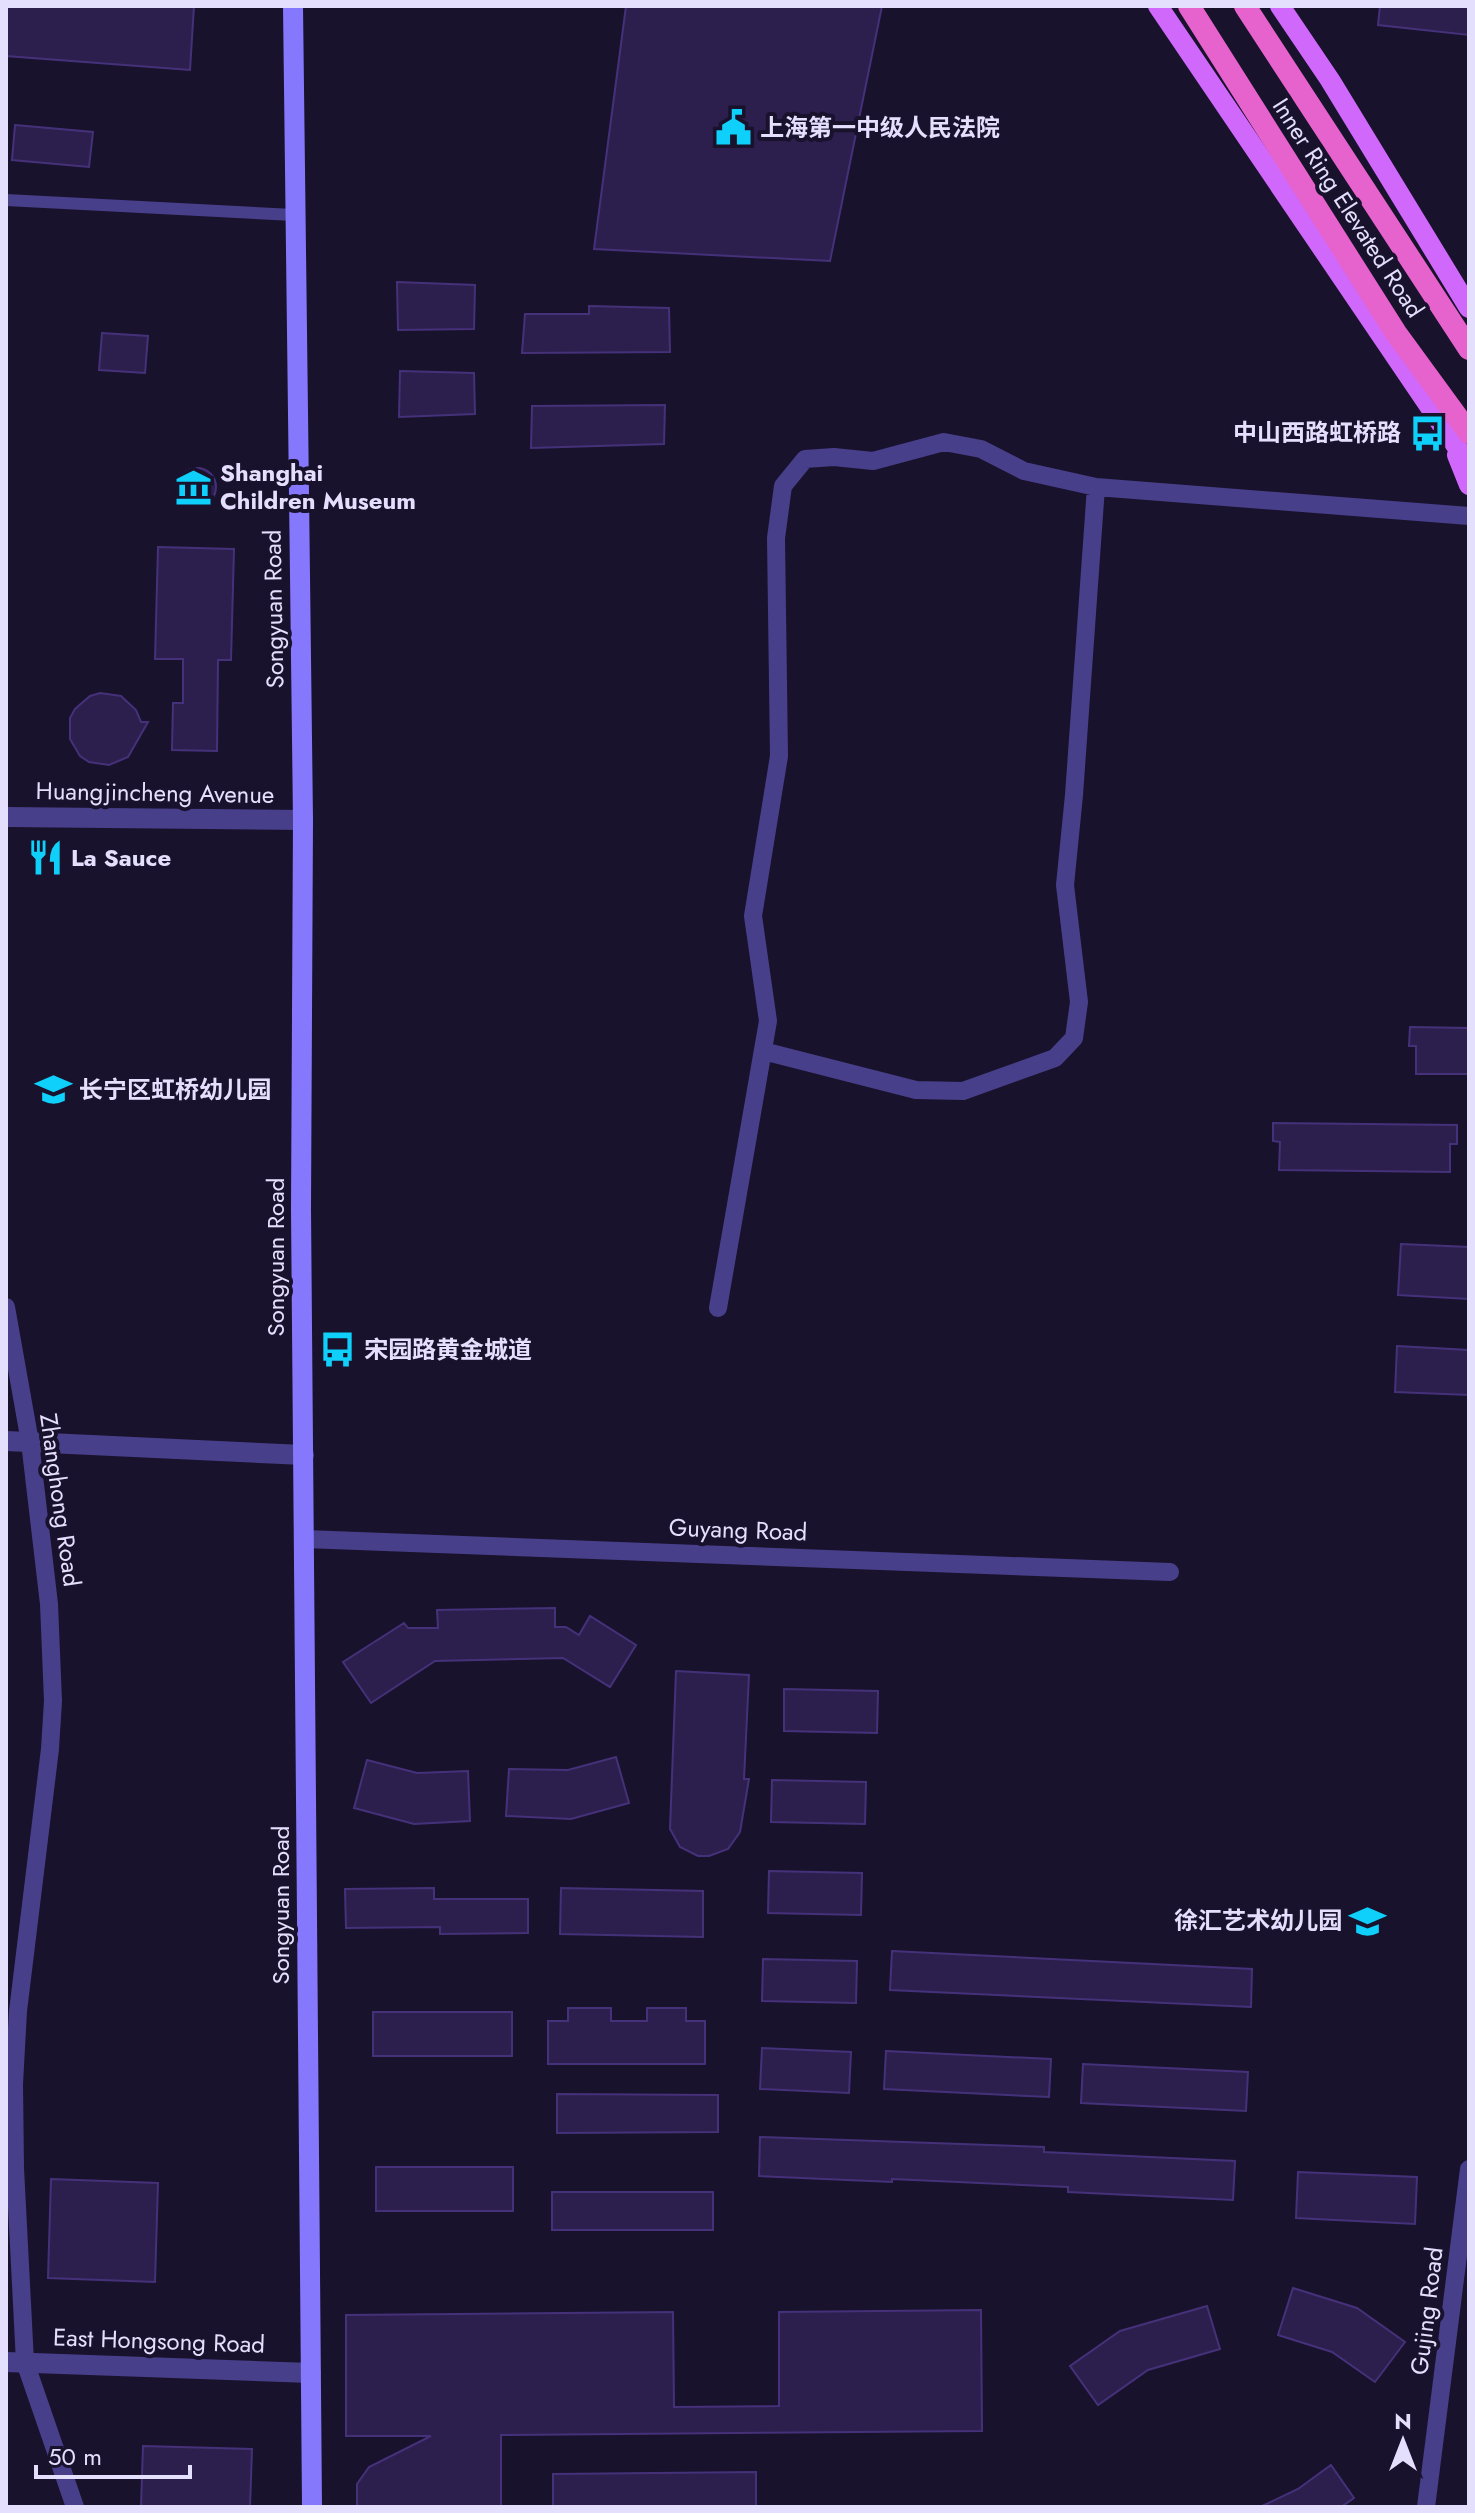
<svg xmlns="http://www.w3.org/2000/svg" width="1475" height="2513" font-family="Jost,'Noto Sans SC',sans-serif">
  <rect width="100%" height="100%" fill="#19122d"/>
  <!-- building -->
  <path fill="#2c1f4d" stroke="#453179" stroke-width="2" d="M 6,6 L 194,6 L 190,70 L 6,56 Z
    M 626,6 L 882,6 L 830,261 L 594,249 Z
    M 1380,6 L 1469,6 L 1469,35 L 1378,25 Z
    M 15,125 L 93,132 L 89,167 L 12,160 Z
    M 397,282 L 475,285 L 474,329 L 398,330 Z
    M 589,306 L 669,308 L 670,352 L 522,353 L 525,314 L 589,314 Z
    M 102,333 L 148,336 L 145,373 L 99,370 Z
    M 400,371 L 474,373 L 475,414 L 399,417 Z
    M 665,405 L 664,444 L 531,448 L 532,406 Z
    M178 487a19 19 0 1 1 38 0a19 19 0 1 1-38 0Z
    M 158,547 L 234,549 L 231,660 L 218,660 L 217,751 L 172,750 L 173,703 L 183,703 L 183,659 L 155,659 Z
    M 100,693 L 121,696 L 136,710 L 141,722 L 148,722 L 128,757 L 109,765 L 89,762 L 80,756 L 70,739 L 70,718 L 75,709 L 90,696 Z
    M 1410,1027 L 1469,1028 L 1469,1074 L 1416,1074 L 1416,1046 L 1409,1046 Z
    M 1273,1123 L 1457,1125 L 1457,1144 L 1450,1144 L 1450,1172 L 1279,1170 L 1280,1142 L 1273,1141 Z
    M 1401,1244 L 1469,1247 L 1469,1299 L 1398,1295 Z
    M 1397,1346 L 1469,1350 L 1469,1395 L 1395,1392 Z
    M 555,1608 L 555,1627 L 566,1627 L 579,1635 L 590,1616 L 636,1645 L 610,1687 L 563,1658 L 435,1661 L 371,1703 L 343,1662 L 404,1623 L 408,1628 L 438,1628 L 437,1610 Z
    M 676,1671 L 749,1675 L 744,1779 L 749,1779 L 740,1832 L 728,1849 L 709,1856 L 698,1856 L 680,1847 L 670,1829 Z
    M 784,1689 L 878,1691 L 877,1733 L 784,1731 Z
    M 616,1757 L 629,1803 L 571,1819 L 506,1816 L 509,1769 L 568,1770 Z
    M 367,1760 L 417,1773 L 468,1771 L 470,1821 L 414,1824 L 354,1808 Z
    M 772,1780 L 866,1782 L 865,1824 L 771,1822 Z
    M 769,1871 L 862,1873 L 861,1915 L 768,1913 Z
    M 434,1888 L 434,1899 L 528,1899 L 528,1933 L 440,1934 L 440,1927 L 346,1928 L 345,1889 Z
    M 561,1888 L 703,1891 L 703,1937 L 560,1934 Z
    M 892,1951 L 1252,1969 L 1251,2007 L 890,1990 Z
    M 763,1959 L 857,1961 L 856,2003 L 762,2001 Z
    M 568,2008 L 611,2008 L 611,2021 L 647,2021 L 647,2008 L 686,2008 L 686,2021 L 705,2021 L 705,2064 L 548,2064 L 548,2021 L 568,2021 Z
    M 373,2012 L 512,2012 L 512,2056 L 373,2056 Z
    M 762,2048 L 851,2052 L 849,2093 L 760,2089 Z
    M 886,2051 L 1051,2059 L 1049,2097 L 884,2089 Z
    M 1083,2064 L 1248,2072 L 1246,2111 L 1081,2103 Z
    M 557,2094 L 718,2095 L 718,2132 L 557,2133 Z
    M 760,2137 L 1044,2147 L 1044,2152 L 1235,2161 L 1233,2200 L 1068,2192 L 1068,2187 L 892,2179 L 892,2182 L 759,2176 Z
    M 376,2167 L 513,2167 L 513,2211 L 376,2211 Z
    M 1298,2172 L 1417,2177 L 1415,2224 L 1296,2218 Z
    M 51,2179 L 158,2183 L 155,2282 L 48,2278 Z
    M 552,2192 L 713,2192 L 713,2230 L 552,2230 Z
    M 1293,2288 L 1357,2308 L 1405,2342 L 1375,2382 L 1332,2352 L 1278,2335 Z
    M 1207,2306 L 1220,2349 L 1148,2370 L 1098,2405 L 1070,2366 L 1120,2331 Z
    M 981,2310 L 982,2431 L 501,2435 L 501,2507 L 357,2507 L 357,2484 L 369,2467 L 431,2436 L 346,2436 L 346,2315 L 673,2312 L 674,2407 L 779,2406 L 779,2312 Z
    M 143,2446 L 252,2449 L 250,2507 L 141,2507 Z
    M 1331,2465 L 1354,2498 L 1341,2507 L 1260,2507 L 1298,2489 Z
    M 756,2472 L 756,2507 L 553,2507 L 553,2474 Z"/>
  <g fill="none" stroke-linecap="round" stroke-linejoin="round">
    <!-- pedestrian -->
    <path stroke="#483f8a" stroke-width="12" d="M 6,200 L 294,215"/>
    <!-- minor -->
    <path stroke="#483f8a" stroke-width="18" d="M 763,1051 L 916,1090 L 963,1091 L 1055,1058 L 1074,1038 L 1079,1002 L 1065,885 L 1074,795 L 1096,487
      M 6,1307 L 30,1442 L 49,1604 L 53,1701 L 50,1749 L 18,2011 L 14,2084 L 15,2168 L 25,2362 L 75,2507
      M 718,1308 L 768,1021 L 753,916 L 779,756 L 776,538 L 783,486 L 805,459 L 834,457 L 873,461 L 944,442 L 981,449 L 1024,471 L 1096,487 L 1469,516
      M 305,1539 L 1170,1572
      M 1426,2507 L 1469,2169"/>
    <!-- tertiary -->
    <path stroke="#483f8a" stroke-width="20" d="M 6,817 L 303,820
      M 6,1441 L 304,1455
      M 6,2362 L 311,2373"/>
    <!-- secondary -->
    <path stroke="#8678fc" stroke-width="20" d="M 293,6 L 303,820 L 301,1209 L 312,2507"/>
    <!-- primary -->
    <path stroke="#d068fc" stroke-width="20" d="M 1158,6 L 1469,465
      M 1280,6 L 1330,80 L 1469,308
      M 1457,455 L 1469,485"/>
    <!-- trunk -->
    <path stroke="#e662cc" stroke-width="22" d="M 1189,6 L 1396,333 L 1469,433
      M 1245,6 L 1469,349"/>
  </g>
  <!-- icons -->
  <defs>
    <symbol id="civic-bare" viewBox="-9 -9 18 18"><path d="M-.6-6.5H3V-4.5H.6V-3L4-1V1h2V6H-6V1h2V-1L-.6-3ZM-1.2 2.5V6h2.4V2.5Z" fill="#0fd0fa" stroke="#19122d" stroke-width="2.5" paint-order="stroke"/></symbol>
    <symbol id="bus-bare" viewBox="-9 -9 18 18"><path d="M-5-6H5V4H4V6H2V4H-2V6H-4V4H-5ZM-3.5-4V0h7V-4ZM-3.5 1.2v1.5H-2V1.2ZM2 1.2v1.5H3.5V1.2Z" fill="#0fd0fa" stroke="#19122d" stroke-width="2.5" paint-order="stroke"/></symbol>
    <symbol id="museum-bare" viewBox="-9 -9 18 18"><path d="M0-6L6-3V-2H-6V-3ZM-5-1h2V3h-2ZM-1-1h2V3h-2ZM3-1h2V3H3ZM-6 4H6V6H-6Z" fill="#0fd0fa" stroke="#19122d" stroke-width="2.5" paint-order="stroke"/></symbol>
    <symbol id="restaurant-bare" viewBox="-9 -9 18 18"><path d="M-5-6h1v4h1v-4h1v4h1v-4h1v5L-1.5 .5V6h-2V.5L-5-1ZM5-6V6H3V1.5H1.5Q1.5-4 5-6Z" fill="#0fd0fa" stroke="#19122d" stroke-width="2.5" paint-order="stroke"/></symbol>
    <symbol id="school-bare" viewBox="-9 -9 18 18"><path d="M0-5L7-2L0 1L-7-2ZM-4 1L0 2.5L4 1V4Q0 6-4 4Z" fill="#0fd0fa" stroke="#19122d" stroke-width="2.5" paint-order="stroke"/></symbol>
  </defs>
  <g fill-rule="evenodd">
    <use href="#civic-bare" x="708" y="102" width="51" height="51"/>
    <use href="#bus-bare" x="1402" y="408" width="51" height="51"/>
    <use href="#museum-bare" x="168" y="462" width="51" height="51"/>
    <use href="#restaurant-bare" x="20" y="832" width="51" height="51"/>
    <use href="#school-bare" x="28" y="1064" width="51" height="51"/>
    <use href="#bus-bare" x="312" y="1324" width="51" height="51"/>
    <use href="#school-bare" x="1342" y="1896" width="51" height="51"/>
  </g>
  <g text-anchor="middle" stroke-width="8" stroke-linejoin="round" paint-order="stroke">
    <!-- poi labels -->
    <g font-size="24" font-weight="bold" fill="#e5dffe" stroke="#19122d" text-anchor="start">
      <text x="760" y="136">上海第一中级人民法院</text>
      <text x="1401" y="441" text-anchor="end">中山西路虹桥路</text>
      <text x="220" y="481">Shanghai<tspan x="220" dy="28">Children Museum</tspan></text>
      <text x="71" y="866">La Sauce</text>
      <text x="79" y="1098">长宁区虹桥幼儿园</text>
      <text x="364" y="1358">宋园路黄金城道</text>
      <text x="1342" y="1929" text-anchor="end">徐汇艺术幼儿园</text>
    </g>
    <!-- street labels -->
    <g font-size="24" fill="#e5dffe" stroke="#19122d">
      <text transform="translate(1348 208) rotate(57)" y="8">Inner Ring Elevated Road</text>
      <text transform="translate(274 609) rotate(-91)" y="8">Songyuan Road</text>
      <text transform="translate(155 793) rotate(1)" y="8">Huangjincheng Avenue</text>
      <text transform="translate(276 1257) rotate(-90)" y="8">Songyuan Road</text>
      <text transform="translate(60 1500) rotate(82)" y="8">Zhanghong Road</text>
      <text transform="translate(738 1530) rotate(2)" y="8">Guyang Road</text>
      <text transform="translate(281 1905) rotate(-90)" y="8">Songyuan Road</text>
      <text transform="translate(1427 2311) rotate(-83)" y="8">Gujing Road</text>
      <text transform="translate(159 2341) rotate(2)" y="8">East Hongsong Road</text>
    </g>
  </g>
  <!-- border -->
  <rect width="1475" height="2513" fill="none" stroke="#e5dffe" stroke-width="16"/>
  <!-- north arrow -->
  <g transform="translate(1403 2441)" stroke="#19122d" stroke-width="6" paint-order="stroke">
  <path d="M0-6L14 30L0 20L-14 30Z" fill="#e5dffe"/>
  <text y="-12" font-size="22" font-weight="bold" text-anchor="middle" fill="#e5dffe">N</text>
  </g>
  <!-- scale -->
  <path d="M36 2465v12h154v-12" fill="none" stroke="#e5dffe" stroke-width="4"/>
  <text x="48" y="2465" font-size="24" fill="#e5dffe" stroke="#19122d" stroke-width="6" paint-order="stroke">50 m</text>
</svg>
